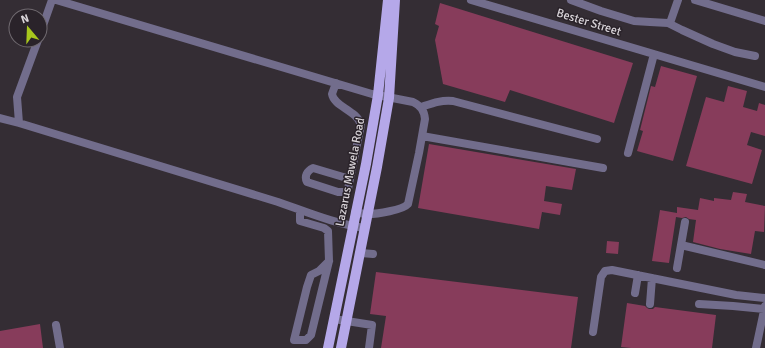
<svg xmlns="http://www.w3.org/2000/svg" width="765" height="348" font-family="Signika,sans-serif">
  <rect width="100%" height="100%" fill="#342d34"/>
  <!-- building -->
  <path fill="#873c5b" d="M 440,3 L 633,63 L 614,123 L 510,90 L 505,102 L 443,84 L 435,40 L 439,26 L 435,24 Z
    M 661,66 L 697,76 L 673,161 L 637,151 L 643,131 L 640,130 L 651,86 L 655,87 Z
    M 728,86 L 747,91 L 743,107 L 757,111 L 759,103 L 765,105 L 765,136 L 751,132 L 747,145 L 762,150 L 752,184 L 686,166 L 706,97 L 724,102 Z
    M 429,144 L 576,169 L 572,190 L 546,186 L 544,201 L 562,204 L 560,215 L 542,212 L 539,229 L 418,208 Z
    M 733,192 L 747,194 L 745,202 L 765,206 L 764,232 L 755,231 L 751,254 L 720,249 L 693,242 L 696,220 L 689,219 L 686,217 L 682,218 L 676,217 L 669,263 L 652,261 L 660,210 L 677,213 L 677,207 L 698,210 L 700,198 L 714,201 L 714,198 L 731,200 Z
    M 607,241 L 619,242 L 618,254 L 606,253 Z
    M 376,272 L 578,297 L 571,348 L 381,348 L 386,316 L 370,314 Z
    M 627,303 L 645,306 L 647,308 L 649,309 L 653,309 L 655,307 L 716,315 L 712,348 L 631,348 L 621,347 Z
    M 40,324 L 43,348 L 0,348 L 0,331 Z"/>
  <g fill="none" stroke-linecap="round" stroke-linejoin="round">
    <!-- minor -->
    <path stroke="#726d8c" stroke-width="8" d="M 56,0 L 372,94 L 413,102 C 421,106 424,110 425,119 L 419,153 L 408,204 C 403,210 377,214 368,214 C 364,214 359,213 355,212
      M 471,0 L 765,87
      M 571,0 L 601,11 L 634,21 L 650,22 L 668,23 L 682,30 L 713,44 L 735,52 L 755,56
      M 695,0 L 765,21
      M 670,23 L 678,0
      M 40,34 L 52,0
      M 38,40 L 17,97 L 19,123 L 278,202 C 307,212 335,224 365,228
      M 336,83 L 332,94 C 334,107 357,110 361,125 L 350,179 L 348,189 L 345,192 L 338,192 L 307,182 C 304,176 307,171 313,168 L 350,179
      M 421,107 C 433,103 440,100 453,101 L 597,139
      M 0,118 L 19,123
      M 422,136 L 603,168
      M 628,153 L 654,54
      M 300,210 L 300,221 L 324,228 L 328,231 L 329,261 L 311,335 L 306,340 L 294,340 L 307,287 L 311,275 L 319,271 L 329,261
      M 681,245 L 765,265
      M 361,253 L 373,254
      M 677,268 L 685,222
      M 635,293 L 638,275
      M 650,304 L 652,278
      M 699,304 L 733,306 L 764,309
      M 334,319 L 372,325 L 369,348
      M 56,325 L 60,348
      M 593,332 L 601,277 L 605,271 L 612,270 L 736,295 L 765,298
      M 756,348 L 765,306"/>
    <!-- major -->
    <path stroke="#b5a8e9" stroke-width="10" d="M 328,348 L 366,164 L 378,95 L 388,0
      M 341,348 L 377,167 L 389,98 L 395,0"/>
  </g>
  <g text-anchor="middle" stroke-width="3" stroke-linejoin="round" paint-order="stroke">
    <!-- street labels -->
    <g font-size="12" fill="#dad5da" stroke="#2a232a">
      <text transform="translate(589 22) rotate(17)" y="4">Bester Street</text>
      <text transform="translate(350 172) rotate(-79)" y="4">Lazarus Mawela Road</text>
    </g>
  </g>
  <!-- north arrow -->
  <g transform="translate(28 28) rotate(341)"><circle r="19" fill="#2a232a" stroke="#706a70"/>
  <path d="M0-3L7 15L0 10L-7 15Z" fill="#a8c71d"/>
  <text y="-6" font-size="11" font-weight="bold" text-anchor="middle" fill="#dad5da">N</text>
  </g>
</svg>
